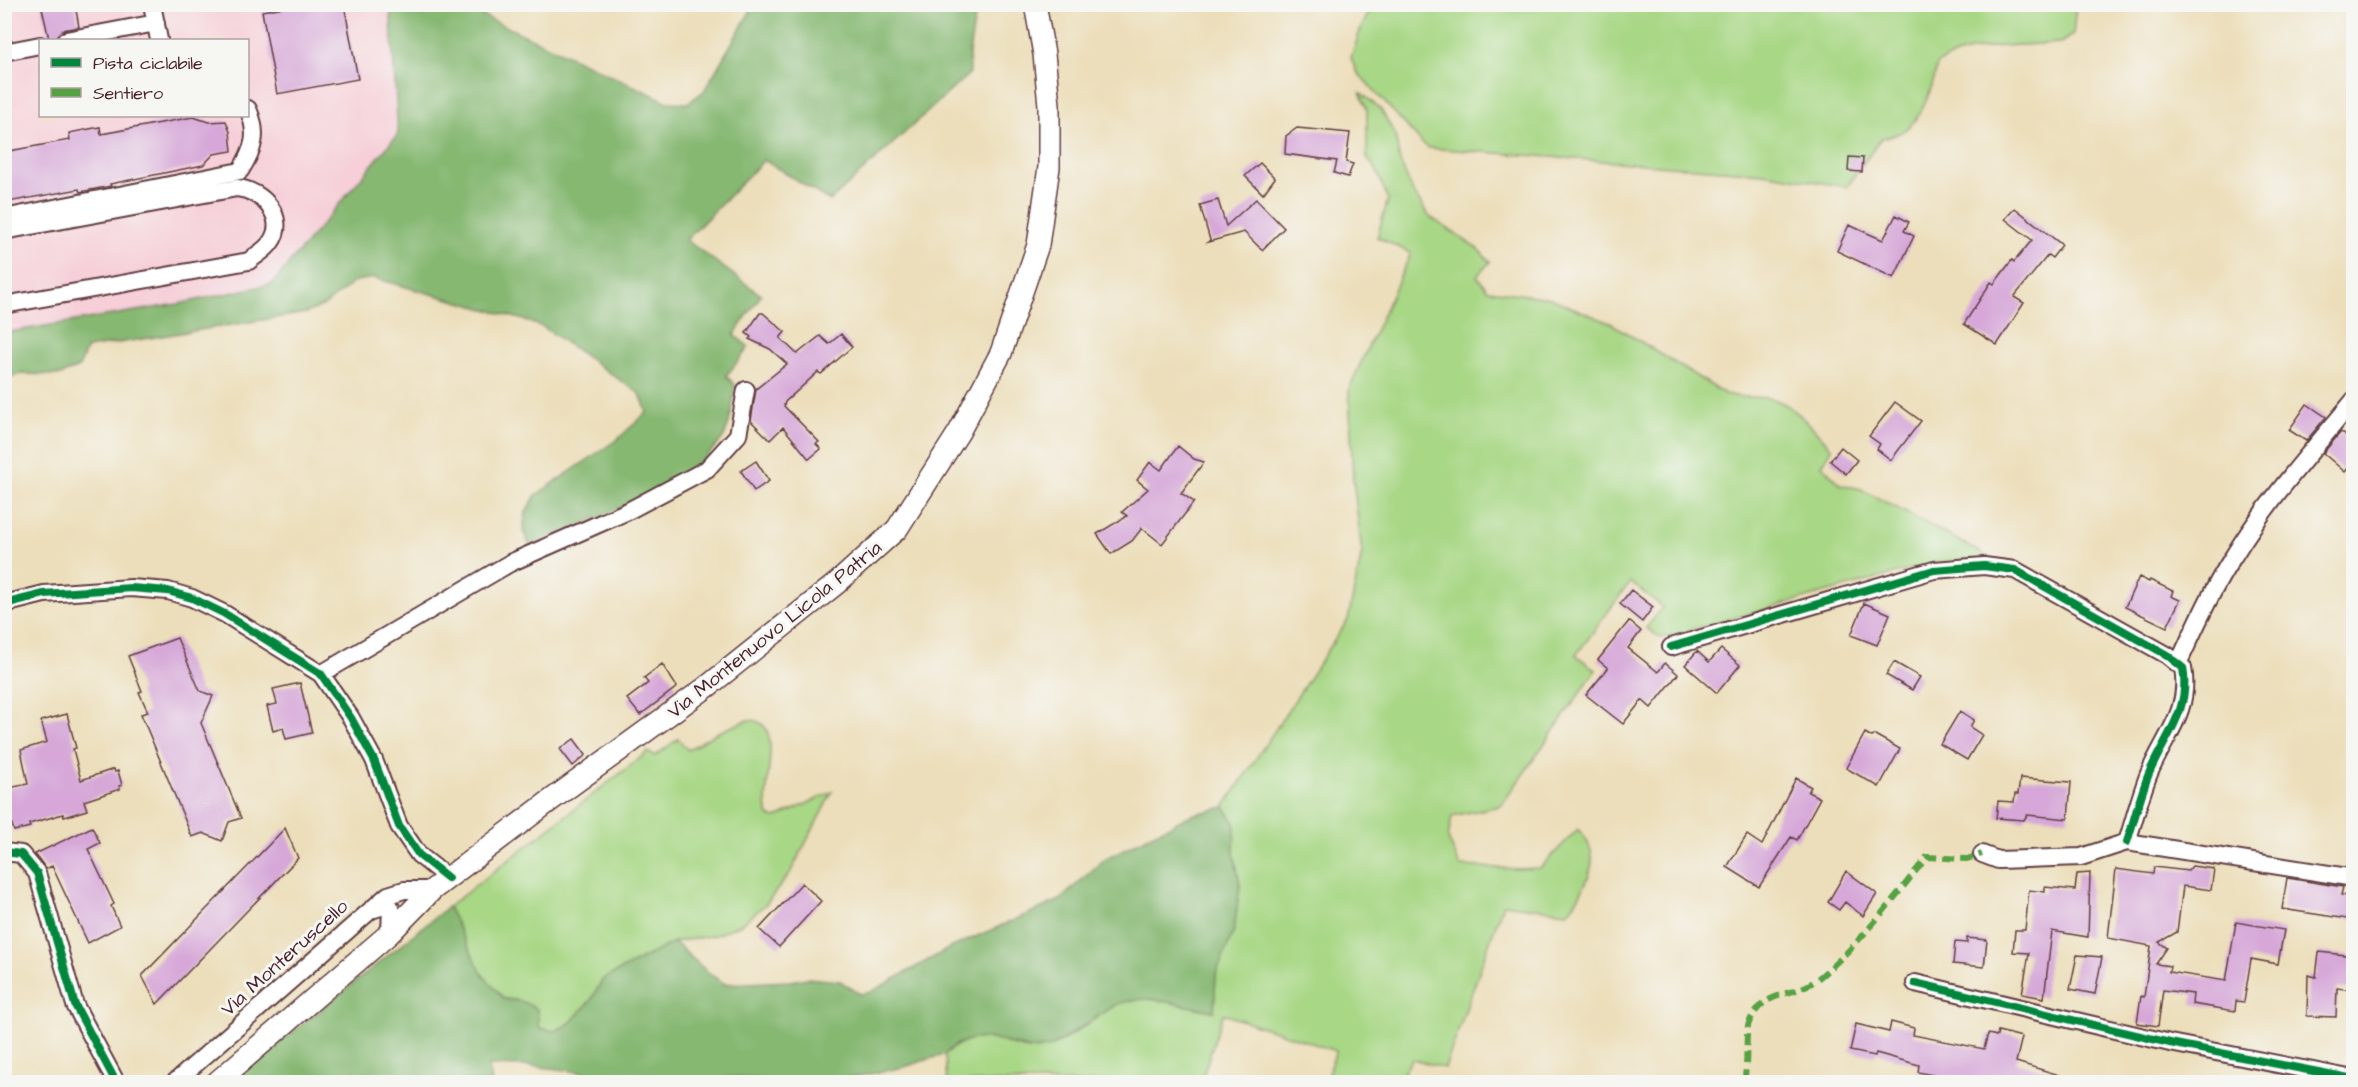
<svg xmlns="http://www.w3.org/2000/svg" width="2358" height="1087" font-family="'Architects Daughter',sans-serif">
  <rect width="100%" height="100%" fill="#f6f6f2"/>
  <filter id="ink" filterUnits="userSpaceOnUse"><feTurbulence type="fractalNoise" baseFrequency=".0167" numOctaves="2"/><feDisplacementMap in="SourceGraphic" scale="12" xChannelSelector="R" yChannelSelector="G"/><feConvolveMatrix kernelMatrix="1 2 1 2 8 2 1 2 1" color-interpolation-filters="sRGB"/></filter>
  <filter id="wash" filterUnits="userSpaceOnUse"><feTurbulence type="fractalNoise" baseFrequency=".008" numOctaves="4" result="noise"/><feDisplacementMap in="SourceGraphic" scale="24" xChannelSelector="R" yChannelSelector="G"/><feGaussianBlur stdDeviation="1.35" result="paint"/><feColorMatrix in="noise" values="0 0 0 0 0 0 0 0 0 0 0 0 0 0 0 0 0 1.4 0 .05"/><feComposite in="paint" operator="in"/></filter>
  <g filter="url(#wash)">
    <rect width="100%" height="100%" fill="#ecdeba"/>
    <!-- built -->
    <path fill="#f6cfd8" fill-rule="evenodd" d="M 5,5 L 390,5 L 398,134 L 272,284 L 178,304 L 5,333 ZM 40,40 L 248,40 L 248,116 L 40,116 Z"/>
    <!-- green -->
    <path fill="#a8d785" stroke="#797b58" stroke-width="1.5" d="M 1373,5 L 2076,5 L 2073,35 L 2060,43 C 2021,46 1969,43 1937,64 C 1934,85 1921,124 1899,133 C 1894,136 1887,137 1881,138 L 1847,187 L 1763,173 L 1429,148 L 1422,143 L 1357,72 L 1351,58 L 1361,28 Z
      M 1360,92 L 1381,110 L 1395,134 L 1400,162 L 1413,192 L 1429,216 L 1478,249 L 1490,262 L 1477,276 L 1488,290 L 1550,298 L 1612,324 L 1725,394 C 1743,399 1750,396 1767,398 C 1791,400 1817,432 1832,449 L 1822,465 L 1840,484 L 1861,489 L 1991,558 L 1941,561 L 1661,638 L 1646,628 L 1663,607 L 1630,582 L 1576,655 L 1596,670 L 1503,803 L 1499,806 L 1452,816 L 1448,838 L 1460,866 L 1517,869 L 1540,868 L 1578,829 C 1597,850 1595,865 1583,889 C 1578,898 1575,906 1567,912 L 1503,904 L 1445,1068 L 1412,1059 L 1398,1082 L 1325,1082 L 1336,1051 L 1223,1014 L 1201,1082 L 947,1082 L 945,1054 C 989,1016 1010,1059 1049,1047 C 1063,1043 1083,1026 1096,1018 C 1103,1013 1111,1006 1119,1003 C 1150,992 1183,1007 1214,1011 L 1216,974 L 1234,930 L 1240,885 L 1234,853 L 1235,823 L 1224,807 L 1348,620 L 1362,553 L 1353,478 L 1349,389 L 1411,253 L 1377,237 L 1388,200 L 1376,169 L 1367,158 L 1367,110 Z
      M 748,720 C 790,719 757,795 769,816 L 776,818 L 832,792 L 790,873 L 766,904 L 741,924 L 716,935 L 674,942 L 603,979 L 591,1000 L 570,1023 L 555,1031 L 539,1028 L 521,1001 L 504,999 L 481,974 L 448,907 L 648,752 L 655,756 L 678,739 L 688,750 L 716,733 Z"/>
    <!-- forest -->
    <path fill="#86b872" stroke="#686c4e" stroke-width="1.5" d="M 390,5 L 460,5 L 668,102 L 688,103 L 704,91 L 754,5 L 977,5 L 969,53 L 970,73 L 830,201 L 764,160 L 686,240 L 761,295 L 734,335 L 749,347 L 726,376 L 735,385 C 732,402 732,425 722,439 C 684,490 588,520 530,546 L 523,531 L 526,512 L 536,495 L 618,439 L 647,412 L 640,394 L 543,327 L 524,320 L 374,278 L 355,281 L 325,305 L 306,313 L 87,348 L 79,367 L 61,375 L 22,374 L 5,378 L 4,333 L 178,304 L 272,284 L 398,134 Z
      M 1224,807 L 1235,823 L 1234,853 L 1240,885 L 1234,930 L 1216,974 L 1214,1011 L 1151,999 L 1133,1000 L 1117,1004 L 1051,1047 L 1035,1050 L 988,1038 L 972,1039 L 957,1044 L 945,1054 L 904,1067 L 840,1080 L 793,1082 L 730,1077 L 714,1082 L 611,1082 L 610,1079 C 570,1069 530,1064 489,1066 L 492,1082 L 231,1082 L 448,907 L 482,974 L 504,999 L 521,1001 L 537,1009 L 539,1028 L 555,1031 L 570,1023 L 591,1000 L 603,979 L 674,942 L 711,975 L 725,984 L 791,981 L 807,978 L 840,981 L 860,994 L 871,992 L 950,948 L 1060,900 L 1104,859 L 1191,815 Z"/>
    <g id="blocks">
      <!-- building -->
      <path fill="#d6a7d8" d="M 41,4 L 75,4 L 79,27 L 63,30 L 56,38 L 49,39 Z
        M 300,4 L 344,4 L 358,79 L 277,94 L 262,11 Z
        M 193,117 L 209,122 L 226,121 L 230,132 L 232,151 L 214,154 L 203,165 L 110,184 L 111,186 L 80,192 L 79,189 L 8,202 L 4,182 L 4,152 L 70,140 L 69,133 L 100,127 L 101,134 Z
        M 1297,128 L 1350,133 L 1346,162 L 1353,164 L 1348,177 L 1334,173 L 1337,161 L 1285,154 L 1286,136 Z
        M 1849,157 L 1863,158 L 1862,172 L 1848,171 Z
        M 1260,163 L 1275,178 L 1263,194 L 1245,176 Z
        M 1256,199 L 1284,228 L 1262,250 L 1244,232 L 1208,242 L 1210,240 L 1200,205 L 1218,200 L 1226,226 Z
        M 2015,208 L 2062,245 L 2052,258 L 2048,255 L 2014,297 L 2024,303 L 1997,345 L 1964,324 L 1991,282 L 1994,284 L 2012,260 L 2014,262 L 2032,240 L 2005,219 Z
        M 1896,215 L 1909,222 L 1904,231 L 1914,236 L 1894,278 L 1837,251 L 1849,225 L 1883,240 Z
        M 760,313 L 763,313 L 785,332 L 780,338 L 797,354 L 820,336 L 829,344 L 841,334 L 852,347 L 821,374 L 818,372 L 785,402 L 784,406 L 819,442 L 816,444 L 821,449 L 809,459 L 783,427 L 770,440 L 751,421 L 756,389 L 787,364 L 770,349 L 749,339 L 751,337 L 746,333 Z
        M 1895,402 L 1921,421 L 1891,460 L 1877,449 L 1880,444 L 1869,436 Z
        M 2307,404 L 2326,417 L 2306,441 L 2289,430 Z
        M 2341,432 L 2354,442 L 2354,461 L 2345,472 L 2323,453 Z
        M 1178,446 L 1194,459 L 1204,462 L 1181,493 L 1194,502 L 1162,544 L 1142,528 L 1132,541 L 1111,554 L 1097,534 L 1127,516 L 1122,512 L 1148,489 L 1137,480 L 1150,462 L 1161,470 Z
        M 1841,447 L 1857,460 L 1846,474 L 1830,461 Z
        M 756,461 L 769,481 L 754,491 L 741,471 Z
        M 2139,577 L 2149,582 L 2150,580 L 2173,591 L 2171,596 L 2180,600 L 2167,627 L 2125,607 Z
        M 1631,590 L 1653,607 L 1642,622 L 1620,604 Z
        M 1864,603 L 1890,614 L 1877,645 L 1851,635 Z
        M 1629,621 L 1641,631 L 1628,648 L 1658,672 L 1665,663 L 1678,674 L 1651,708 L 1642,700 L 1623,724 L 1586,695 L 1608,668 L 1598,660 Z
        M 177,638 L 200,691 L 213,696 L 201,723 L 241,818 L 229,822 L 222,841 L 203,833 L 192,837 L 141,714 L 148,712 L 139,692 L 142,691 L 128,656 Z
        M 1721,649 L 1740,665 L 1717,693 L 1685,665 L 1697,651 L 1709,662 Z
        M 1894,662 L 1920,677 L 1912,690 L 1886,675 Z
        M 662,664 L 677,687 L 640,715 L 627,699 L 648,683 L 644,678 Z
        M 300,683 L 312,733 L 286,739 L 283,728 L 273,731 L 267,706 L 277,704 L 273,689 Z
        M 1960,711 L 1974,720 L 1970,727 L 1982,735 L 1967,760 L 1940,744 Z
        M 67,714 L 76,748 L 73,749 L 81,780 L 114,769 L 115,772 L 118,771 L 122,785 L 119,786 L 120,789 L 84,801 L 87,810 L 64,817 L 63,814 L 29,824 L 30,827 L 14,831 L 4,799 L 4,789 L 28,784 L 21,750 L 47,742 L 41,721 Z
        M 1865,733 L 1872,737 L 1875,735 L 1900,749 L 1879,787 L 1846,768 Z
        M 574,739 L 586,755 L 573,766 L 560,749 Z
        M 1796,778 L 1811,787 L 1808,792 L 1820,798 L 1797,840 L 1791,837 L 1759,887 L 1727,867 L 1747,835 L 1762,845 Z
        M 2020,778 L 2071,782 L 2068,819 L 2027,815 L 2024,820 L 1996,818 L 1998,801 L 2014,802 L 2015,794 L 2018,794 Z
        M 92,827 L 100,843 L 88,849 L 114,904 L 111,906 L 120,926 L 88,943 L 52,866 L 46,869 L 35,854 Z
        M 285,828 L 298,858 L 157,1004 L 142,976 Z
        M 2192,866 L 2214,869 L 2211,890 L 2183,886 L 2177,932 L 2159,942 L 2167,948 L 2156,964 L 2170,966 L 2169,972 L 2226,981 L 2236,922 L 2284,930 L 2278,964 L 2251,959 L 2244,1002 L 2236,1001 L 2235,1011 L 2192,1004 L 2193,994 L 2163,990 L 2158,1026 L 2137,1023 L 2141,996 L 2144,997 L 2151,946 L 2108,938 L 2116,869 L 2153,874 L 2154,867 L 2188,871 Z
        M 1846,871 L 1877,894 L 1863,916 L 1845,902 L 1839,910 L 1828,902 Z
        M 2090,873 L 2088,937 L 2052,931 L 2044,998 L 2022,994 L 2029,953 L 2013,952 L 2015,930 L 2025,930 L 2029,890 L 2045,892 L 2045,887 L 2075,890 L 2077,874 Z
        M 2287,878 L 2343,887 L 2341,895 L 2354,897 L 2354,920 L 2282,909 Z
        M 802,883 L 821,901 L 779,947 L 759,929 Z
        M 1967,938 L 1987,940 L 1984,967 L 1953,964 L 1955,942 L 1967,943 Z
        M 2319,952 L 2354,956 L 2354,990 L 2337,988 L 2336,1017 L 2307,1016 L 2308,975 L 2316,977 Z
        M 2077,955 L 2102,957 L 2095,994 L 2070,989 Z
        M 1891,1022 L 1914,1028 L 1913,1035 L 1984,1049 L 1988,1034 L 1997,1036 L 1998,1031 L 2022,1037 L 2016,1062 L 2073,1079 L 2072,1083 L 1955,1083 L 1956,1080 L 1918,1072 L 1919,1065 L 1876,1053 L 1875,1056 L 1850,1051 L 1856,1024 L 1889,1032 Z"/>
    </g>
  </g>
  <g filter="url(#ink)">
    <use href="#blocks" fill-opacity="0" stroke="#623c40" stroke-width="1.5"/>
    <g fill="none" stroke-linecap="round" stroke-linejoin="round">
      <defs>
        <path id="minor" d="M 152,4 L 159,40
          M 66,40 L 156,23
          M 4,52 L 40,45
          M 4,218 L 240,171 C 254,149 259,134 248,109
          M 4,231 L 237,188 C 262,190 288,218 271,242 C 266,250 256,255 249,261 L 4,305
          M 4,604 L 44,594 L 131,588 L 168,591 L 192,598 L 225,614 L 321,674 L 351,718 L 374,760 L 399,826 L 419,855 L 448,878
          M 1671,647 L 1934,570 L 1984,566 L 2015,570 L 2167,655 L 2183,668 C 2191,712 2163,738 2148,776 C 2140,797 2134,820 2127,842
          M 2178,664 C 2195,628 2211,591 2233,557 C 2267,501 2312,451 2354,400
          M 321,674 L 510,563 L 628,511 L 707,469 L 738,435 L 746,390
          M 4,852 L 21,854 L 37,873 L 75,1005 L 116,1082
          M 1982,854 L 1998,860 L 2081,857 L 2127,842 L 2354,878
          M 371,910 L 387,905 L 391,908 L 390,933
          M 1915,983 L 2170,1043 L 2354,1079
          M 175,1082 L 388,895 L 404,890 L 432,890"/>
        <path id="major" d="M 217,1082 L 390,933 L 432,890 L 547,803 L 708,686 L 837,583 L 897,529 L 959,432 L 1001,353 L 1038,245 L 1049,167 L 1049,105 L 1044,54 L 1035,4"/>
      </defs>
      <!-- minor casing -->
      <use href="#minor" stroke="#623c40" stroke-width="20"/>
      <!-- major casing -->
      <use href="#major" stroke="#623c40" stroke-width="24"/>
      <!-- minor -->
      <use href="#minor" stroke="#fff" stroke-width="16"/>
      <!-- major -->
      <use href="#major" stroke="#fff" stroke-width="21"/>
      <!-- quiet -->
      <path stroke="#56a243" stroke-width="6" stroke-dasharray="12 6" stroke-linecap="butt" d="M 1744,1082 C 1748,1066 1745,1033 1749,1023 C 1763,989 1793,998 1816,980 C 1860,945 1892,900 1927,857 L 1967,859 L 1982,854"/>
      <defs>
        <path id="cycleway" d="M 4,604 L 44,594 L 131,588 L 168,591 L 192,598 L 225,614 L 321,674 L 351,718 L 374,760 L 399,826 L 419,855 L 448,878
          M 1671,647 L 1934,570 L 1984,566 L 2015,570 L 2167,655 L 2183,668 C 2191,712 2163,738 2148,776 C 2140,797 2134,820 2127,842
          M 4,852 L 21,854 L 37,873 L 75,1005 L 116,1082
          M 1915,983 L 2170,1043 L 2354,1079"/>
      </defs>
      <!-- cycleway casing -->
      <use href="#cycleway" stroke="#f6f6f2" stroke-width="11"/>
      <!-- cycleway -->
      <use href="#cycleway" stroke="#00873e" stroke-width="8"/>
    </g>
  </g>
  <g text-anchor="middle" stroke-width="6" stroke-linejoin="round" paint-order="stroke">
    <!-- street labels -->
    <g font-size="20" fill="#4a1f2b" stroke="#f6f6f2">
      <text transform="translate(774 629) rotate(-39)" y="7">Via Montenuovo Licola Patria</text>
      <text transform="translate(284 957) rotate(-42)" y="7">Via Monteruscello</text>
    </g>
  </g>
  <!-- margin -->
  <rect width="2358" height="1087" fill="none" stroke="#f6f6f2" stroke-width="24"/>
  <!-- legend -->
  <rect x="39" y="39" width="210" height="78" fill="#f6f6f2" stroke="#b1a0a2" stroke-width="1.5"/>
  <rect x="51" y="58" width="30" height="9" fill="#00873e" stroke="#b1a0a2" stroke-width="1.5"/>
  <text x="93" y="69" font-size="18" fill="#4a1f2b">Pista ciclabile</text>
  <rect x="51" y="88" width="30" height="9" fill="#56a243" stroke="#b1a0a2" stroke-width="1.5"/>
  <text x="93" y="99" font-size="18" fill="#4a1f2b">Sentiero</text>
</svg>
